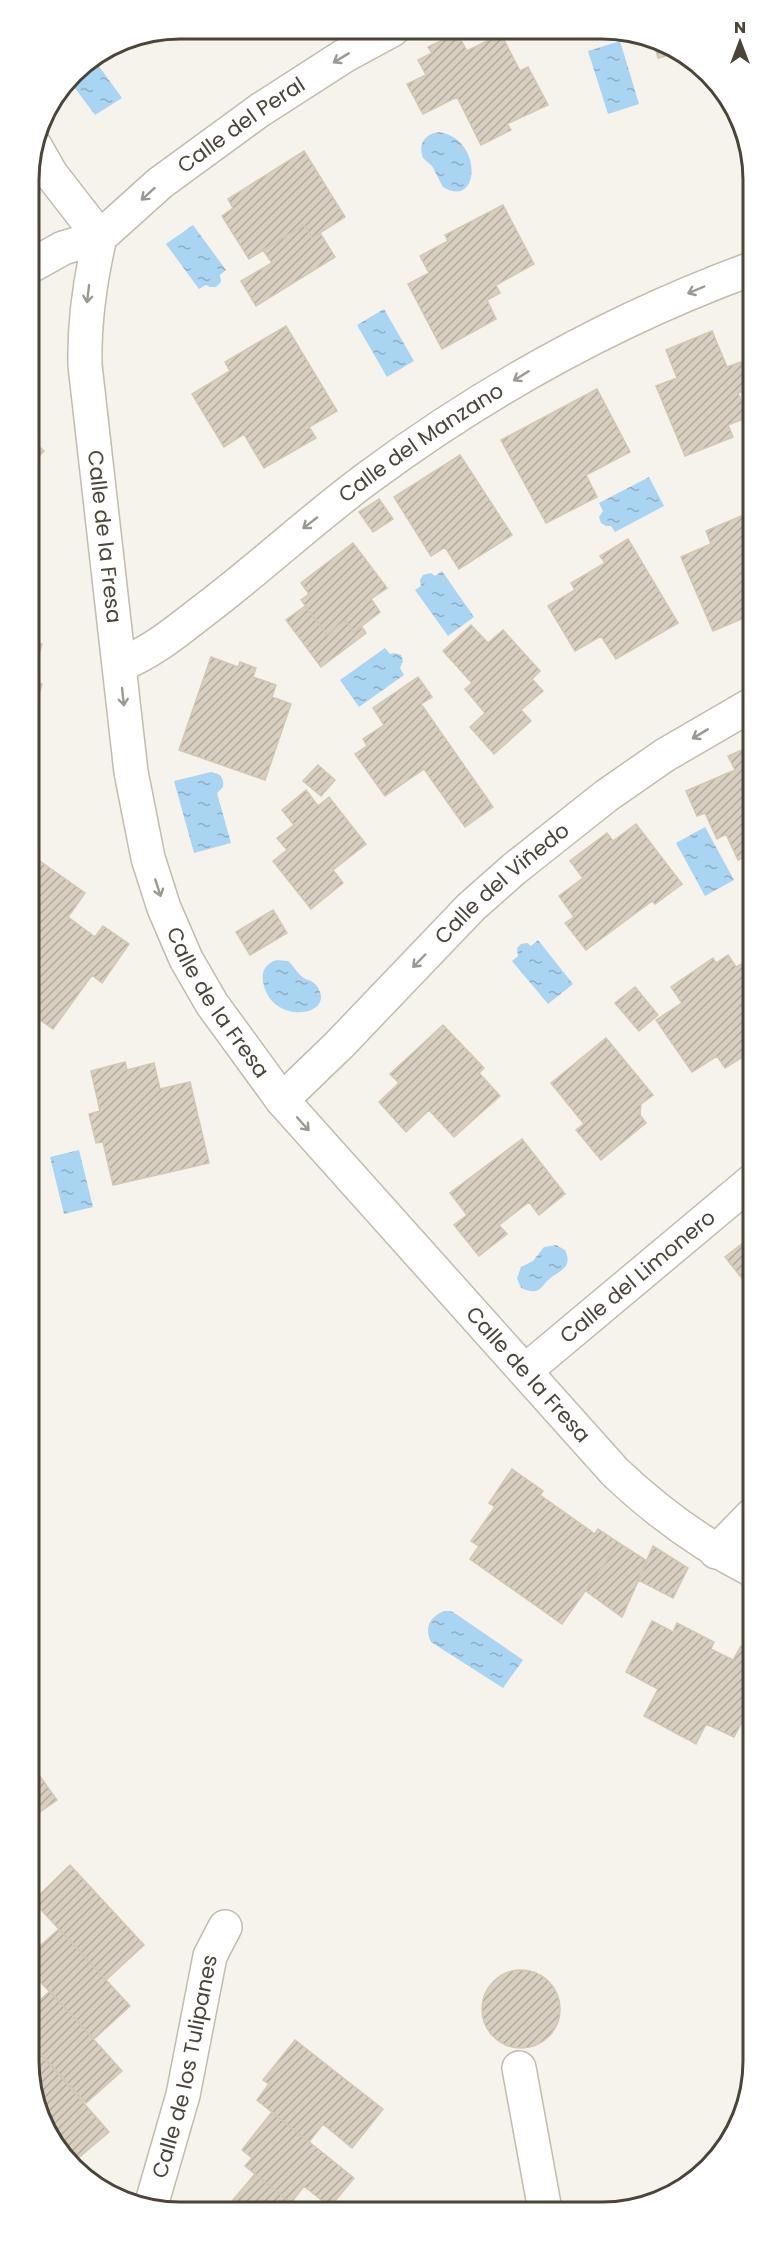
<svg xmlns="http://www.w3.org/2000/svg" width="782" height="2241" font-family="Poppins,sans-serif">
  <defs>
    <pattern id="water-ripples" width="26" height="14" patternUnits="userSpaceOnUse" patternTransform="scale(1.5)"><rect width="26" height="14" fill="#a9d4f2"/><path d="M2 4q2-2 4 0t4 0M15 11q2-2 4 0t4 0" fill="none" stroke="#8caec5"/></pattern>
    <pattern id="building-hatch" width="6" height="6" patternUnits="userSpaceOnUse" patternTransform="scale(1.5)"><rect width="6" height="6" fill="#d8cfc1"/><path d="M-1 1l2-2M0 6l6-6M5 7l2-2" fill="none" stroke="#b1aa9e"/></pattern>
  </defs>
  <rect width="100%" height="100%" fill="#f6f3ec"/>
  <!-- water -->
  <path fill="url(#water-ripples)" d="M 620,41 L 639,104 L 608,114 L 588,51 Z
    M 93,58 L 122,98 L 95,115 L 69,80 L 80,66 Z
    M 438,132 C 484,138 480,210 443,187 L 432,166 L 423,158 C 418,144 424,135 438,132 Z
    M 193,225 L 226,270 L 220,275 L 221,282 L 216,287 L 210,287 L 206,285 L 199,289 L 166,244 Z
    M 384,309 L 414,361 L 387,377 L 357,325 Z
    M 649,477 L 664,506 L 615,532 L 611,526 L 606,526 L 601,523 L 599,517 L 603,511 L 599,503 Z
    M 442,571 L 474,617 L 448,636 L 415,590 L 421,586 L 420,580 L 423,575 L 431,573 L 435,576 Z
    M 385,648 L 390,654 L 395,653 L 401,655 L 403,661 L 400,668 L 404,675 L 359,707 L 340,680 Z
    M 211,772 C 221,774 224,777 223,787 L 217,793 L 231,843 L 194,853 L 174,781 Z
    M 705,827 L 734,880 L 705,896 L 676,843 Z
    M 752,909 L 752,949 C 745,938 740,929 743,916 Z
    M 538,940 L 573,984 L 548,1004 L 512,961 L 518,956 L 517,948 L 521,944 L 527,943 L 531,946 Z
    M 277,960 L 288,961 C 294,966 298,975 304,978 C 309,981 312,980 316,985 C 340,1016 270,1028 263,981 C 261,970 267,963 277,960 Z
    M 79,1150 L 93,1207 L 64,1214 L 50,1157 Z
    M 556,1245 L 565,1250 C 572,1265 564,1269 553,1276 C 539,1286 542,1297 521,1288 L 517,1278 L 521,1267 L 533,1261 L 544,1247 Z
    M 444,1611 L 451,1611 L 456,1614 L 523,1660 L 503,1688 L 431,1642 C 424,1627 430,1617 444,1611 Z"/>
  <!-- building -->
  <path fill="url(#building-hatch)" stroke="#d3c7b4" stroke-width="1.5" d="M 457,33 L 467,51 L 501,34 L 520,71 L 528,67 L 548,105 L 507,124 L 511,130 L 481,145 L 457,97 L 423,114 L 407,84 L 426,75 L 418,60 L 432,53 L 428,47 Z
    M 654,43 L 673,54 L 658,58 Z
    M 304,151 L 345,217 L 312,238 L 304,225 L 249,259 L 222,216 L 233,208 L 228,199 Z
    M 503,205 L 534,264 L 496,285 L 500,293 L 487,300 L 496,319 L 442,349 L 408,284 L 429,273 L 420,256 L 448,241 L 445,235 Z
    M 304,225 L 312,238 L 320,233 L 335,257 L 256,306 L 241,281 L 272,263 L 263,250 Z
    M 286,326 L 337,411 L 309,427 L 316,438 L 264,468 L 244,434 L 224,447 L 192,394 L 230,371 L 225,362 Z
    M 712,331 L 727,367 L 741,362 L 751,388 L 738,393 L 748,417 L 728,425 L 733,437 L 685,456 L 656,386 L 677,378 L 666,350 Z
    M 597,389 L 630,452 L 586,475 L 597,497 L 546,523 L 501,440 Z
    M 29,437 L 44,451 L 29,466 Z
    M 460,455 L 512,535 L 459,569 L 445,547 L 431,556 L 394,497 Z
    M 379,499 L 393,519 L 373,532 L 359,512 Z
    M 751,512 L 751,615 L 713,631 L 681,557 L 711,544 L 706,531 Z
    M 628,539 L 678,623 L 616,659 L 601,636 L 575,651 L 548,606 L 575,590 L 571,583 L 605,563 L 600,556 Z
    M 353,543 L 387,588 L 371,599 L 380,612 L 354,632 L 345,620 L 327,635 L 301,600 L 309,594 L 301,583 Z
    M 29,562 L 37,568 L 29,577 Z
    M 305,606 L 327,635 L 345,620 L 354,632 L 362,627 L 366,633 L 321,667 L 286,620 Z
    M 471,625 L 488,643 L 503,630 L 540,671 L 532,679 L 543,691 L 521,710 L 531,721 L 494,754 L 470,727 L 485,713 L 465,689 L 472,683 L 443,651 Z
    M 29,640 L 42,644 L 31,680 L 42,684 L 30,726 Z
    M 211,657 L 238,667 L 240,662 L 256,668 L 253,677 L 276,685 L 272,697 L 291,704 L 265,780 L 179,750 Z
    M 418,677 L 432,697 L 421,704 L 493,807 L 465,827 L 424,769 L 385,796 L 355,754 L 367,746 L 363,739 L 384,725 L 373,708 Z
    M 751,746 L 751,854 L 738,860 L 726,834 L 717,839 L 705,813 L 697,816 L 686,791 L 735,770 L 728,756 Z
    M 318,765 L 335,780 L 321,796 L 303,781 Z
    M 306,790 L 318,806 L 329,797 L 366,844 L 333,870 L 343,883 L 311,909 L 273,861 L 287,850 L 277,838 L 294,825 L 282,810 Z
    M 636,824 L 682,884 L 655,904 L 652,901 L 586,950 L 565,923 L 574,917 L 559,896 L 583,878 L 570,861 L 607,833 L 613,841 Z
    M 37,859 L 85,893 L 68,917 L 95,937 L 103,926 L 129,944 L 102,983 L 92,975 L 53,1029 L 30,1013 L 30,869 Z
    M 273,910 L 287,933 L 250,955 L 236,932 Z
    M 728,955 L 736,967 L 742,964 L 752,979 L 752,1051 L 725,1068 L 717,1056 L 692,1072 L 656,1020 L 682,1003 L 671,987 L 713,958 L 716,963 Z
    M 635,987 L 658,1015 L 639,1031 L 615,1003 Z
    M 443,1025 L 484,1068 L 479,1073 L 500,1096 L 454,1137 L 429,1110 L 406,1132 L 379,1102 L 399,1083 L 390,1074 Z
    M 606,1038 L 653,1095 L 641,1104 L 640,1115 L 646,1123 L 601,1160 L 576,1130 L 584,1124 L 551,1083 Z
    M 125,1062 L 127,1070 L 154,1063 L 160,1089 L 190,1082 L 209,1163 L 113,1185 L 103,1142 L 96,1143 L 89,1114 L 100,1111 L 91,1071 Z
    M 522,1139 L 565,1194 L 539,1215 L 529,1202 L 499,1225 L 507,1234 L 479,1256 L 454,1225 L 467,1215 L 450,1193 Z
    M 752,1236 L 752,1291 L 725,1257 Z
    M 512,1469 L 543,1491 L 540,1495 L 595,1534 L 598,1529 L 619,1543 L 562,1624 L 470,1559 L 479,1546 L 471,1541 L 495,1507 L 489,1503 Z
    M 619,1543 L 647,1561 L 622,1617 L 586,1591 Z
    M 653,1546 L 688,1568 L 673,1598 L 638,1580 Z
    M 652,1621 L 673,1632 L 677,1623 L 714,1642 L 711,1649 L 733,1660 L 741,1646 L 753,1652 L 753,1701 L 734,1737 L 706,1724 L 696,1744 L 644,1716 L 658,1689 L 626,1672 Z
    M 31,1764 L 57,1800 L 31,1818 Z
    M 70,1865 L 144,1945 L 106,1980 L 33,1901 Z
    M 59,1929 L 130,2006 L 94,2039 L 31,1972 L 31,1954 Z
    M482 2009a39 39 0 1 1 78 0a39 39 0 1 1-78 0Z
    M 50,1991 L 122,2071 L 86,2103 L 31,2043 L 31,2008 Z
    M 295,2040 L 383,2109 L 352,2148 L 323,2124 L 309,2142 L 257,2100 L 269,2084 L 263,2080 Z
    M 31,2043 L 109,2132 L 76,2160 L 57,2138 L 31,2091 Z
    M 272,2112 L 354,2178 L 330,2207 L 304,2186 L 291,2203 L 245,2166 L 252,2158 L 242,2150 Z
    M 255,2174 L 291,2203 L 299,2210 L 230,2210 L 227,2207 Z"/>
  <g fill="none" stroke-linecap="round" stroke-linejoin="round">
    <defs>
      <g id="minor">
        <path d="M 35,146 L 51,174 L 100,237"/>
        <path id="s1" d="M 100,237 C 90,280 84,321 85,365 L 131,772 L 148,858 L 164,908 L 186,959 L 212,1004 L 282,1100 L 615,1472 C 657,1512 701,1544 752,1570"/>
        <path id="s2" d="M 29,267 L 63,248 L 100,237 L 160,183 L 260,110 L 344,56 L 392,30"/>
        <path id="s3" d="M 120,665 C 152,652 176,632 203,611 C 260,568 312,519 369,477 C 488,389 612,320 751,269"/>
        <path id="s4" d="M 282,1100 L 340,1044 L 471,907 L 514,869 L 606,796 L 665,755 L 751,705"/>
        <path id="s5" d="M 525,1371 L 752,1181"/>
        <path d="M 716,1552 L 752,1515"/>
        <path d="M 519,2068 L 545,2210"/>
        <path id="s6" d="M 150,2209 L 183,2095 L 210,1956 L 225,1927"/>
      </g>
    </defs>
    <!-- minor casing -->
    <use href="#minor" stroke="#c2bbae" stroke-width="36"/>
    <!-- minor -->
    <use href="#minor" stroke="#fff" stroke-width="33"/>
  </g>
  <!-- one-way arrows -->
  <defs><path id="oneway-shaft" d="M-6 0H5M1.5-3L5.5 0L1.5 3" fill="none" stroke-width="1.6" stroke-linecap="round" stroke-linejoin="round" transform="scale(1.5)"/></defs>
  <g stroke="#9c9892">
    <use href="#oneway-shaft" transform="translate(341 58) rotate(149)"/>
    <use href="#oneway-shaft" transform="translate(148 194) rotate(138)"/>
    <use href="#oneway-shaft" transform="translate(696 290) rotate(157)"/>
    <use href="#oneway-shaft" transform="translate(88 294) rotate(97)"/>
    <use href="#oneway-shaft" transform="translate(521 376) rotate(148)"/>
    <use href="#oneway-shaft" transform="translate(310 523) rotate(142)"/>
    <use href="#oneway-shaft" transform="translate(123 697) rotate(84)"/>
    <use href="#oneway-shaft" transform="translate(700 734) rotate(149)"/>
    <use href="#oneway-shaft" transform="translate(158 888) rotate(72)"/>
    <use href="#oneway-shaft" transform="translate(419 961) rotate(134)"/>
    <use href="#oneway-shaft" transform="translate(303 1124) rotate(48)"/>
  </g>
  <g text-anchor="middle" stroke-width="4.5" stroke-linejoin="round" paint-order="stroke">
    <!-- street labels -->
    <g font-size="21" fill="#4b4439" stroke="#fff">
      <text dy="7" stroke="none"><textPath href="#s2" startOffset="258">Calle del Peral</textPath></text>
      <text dy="7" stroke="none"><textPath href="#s3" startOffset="375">Calle del Manzano</textPath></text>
      <text dy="7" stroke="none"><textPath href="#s1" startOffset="302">Calle de la Fresa</textPath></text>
      <text dy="7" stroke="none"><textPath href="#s4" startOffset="309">Calle del Viñedo</textPath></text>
      <text dy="7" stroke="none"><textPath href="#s1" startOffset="788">Calle de la Fresa</textPath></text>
      <text dy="7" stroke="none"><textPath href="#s5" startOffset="147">Calle del Limonero</textPath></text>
      <text dy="7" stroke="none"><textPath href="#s1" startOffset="1274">Calle de la Fresa</textPath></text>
      <text dy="7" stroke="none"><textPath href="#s6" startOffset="147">Calle de los Tulipanes</textPath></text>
    </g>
  </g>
  <!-- crop -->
  <path d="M0 0H782V2241H0ZM180 39H602A141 141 0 0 1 743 180V2061A141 141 0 0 1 602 2202H180A141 141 0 0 1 39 2061V180A141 141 0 0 1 180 39Z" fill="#fff" fill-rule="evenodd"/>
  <path fill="none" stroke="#4b4439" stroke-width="3" d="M180 39H602A141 141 0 0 1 743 180V2061A141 141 0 0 1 602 2202H180A141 141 0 0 1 39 2061V180A141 141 0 0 1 180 39Z"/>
  <!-- north arrow -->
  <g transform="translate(740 42)" stroke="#ffffff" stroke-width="4.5" paint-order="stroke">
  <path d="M0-4.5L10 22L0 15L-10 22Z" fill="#4b4439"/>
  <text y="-9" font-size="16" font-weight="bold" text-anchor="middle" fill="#4b4439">N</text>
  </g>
</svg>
